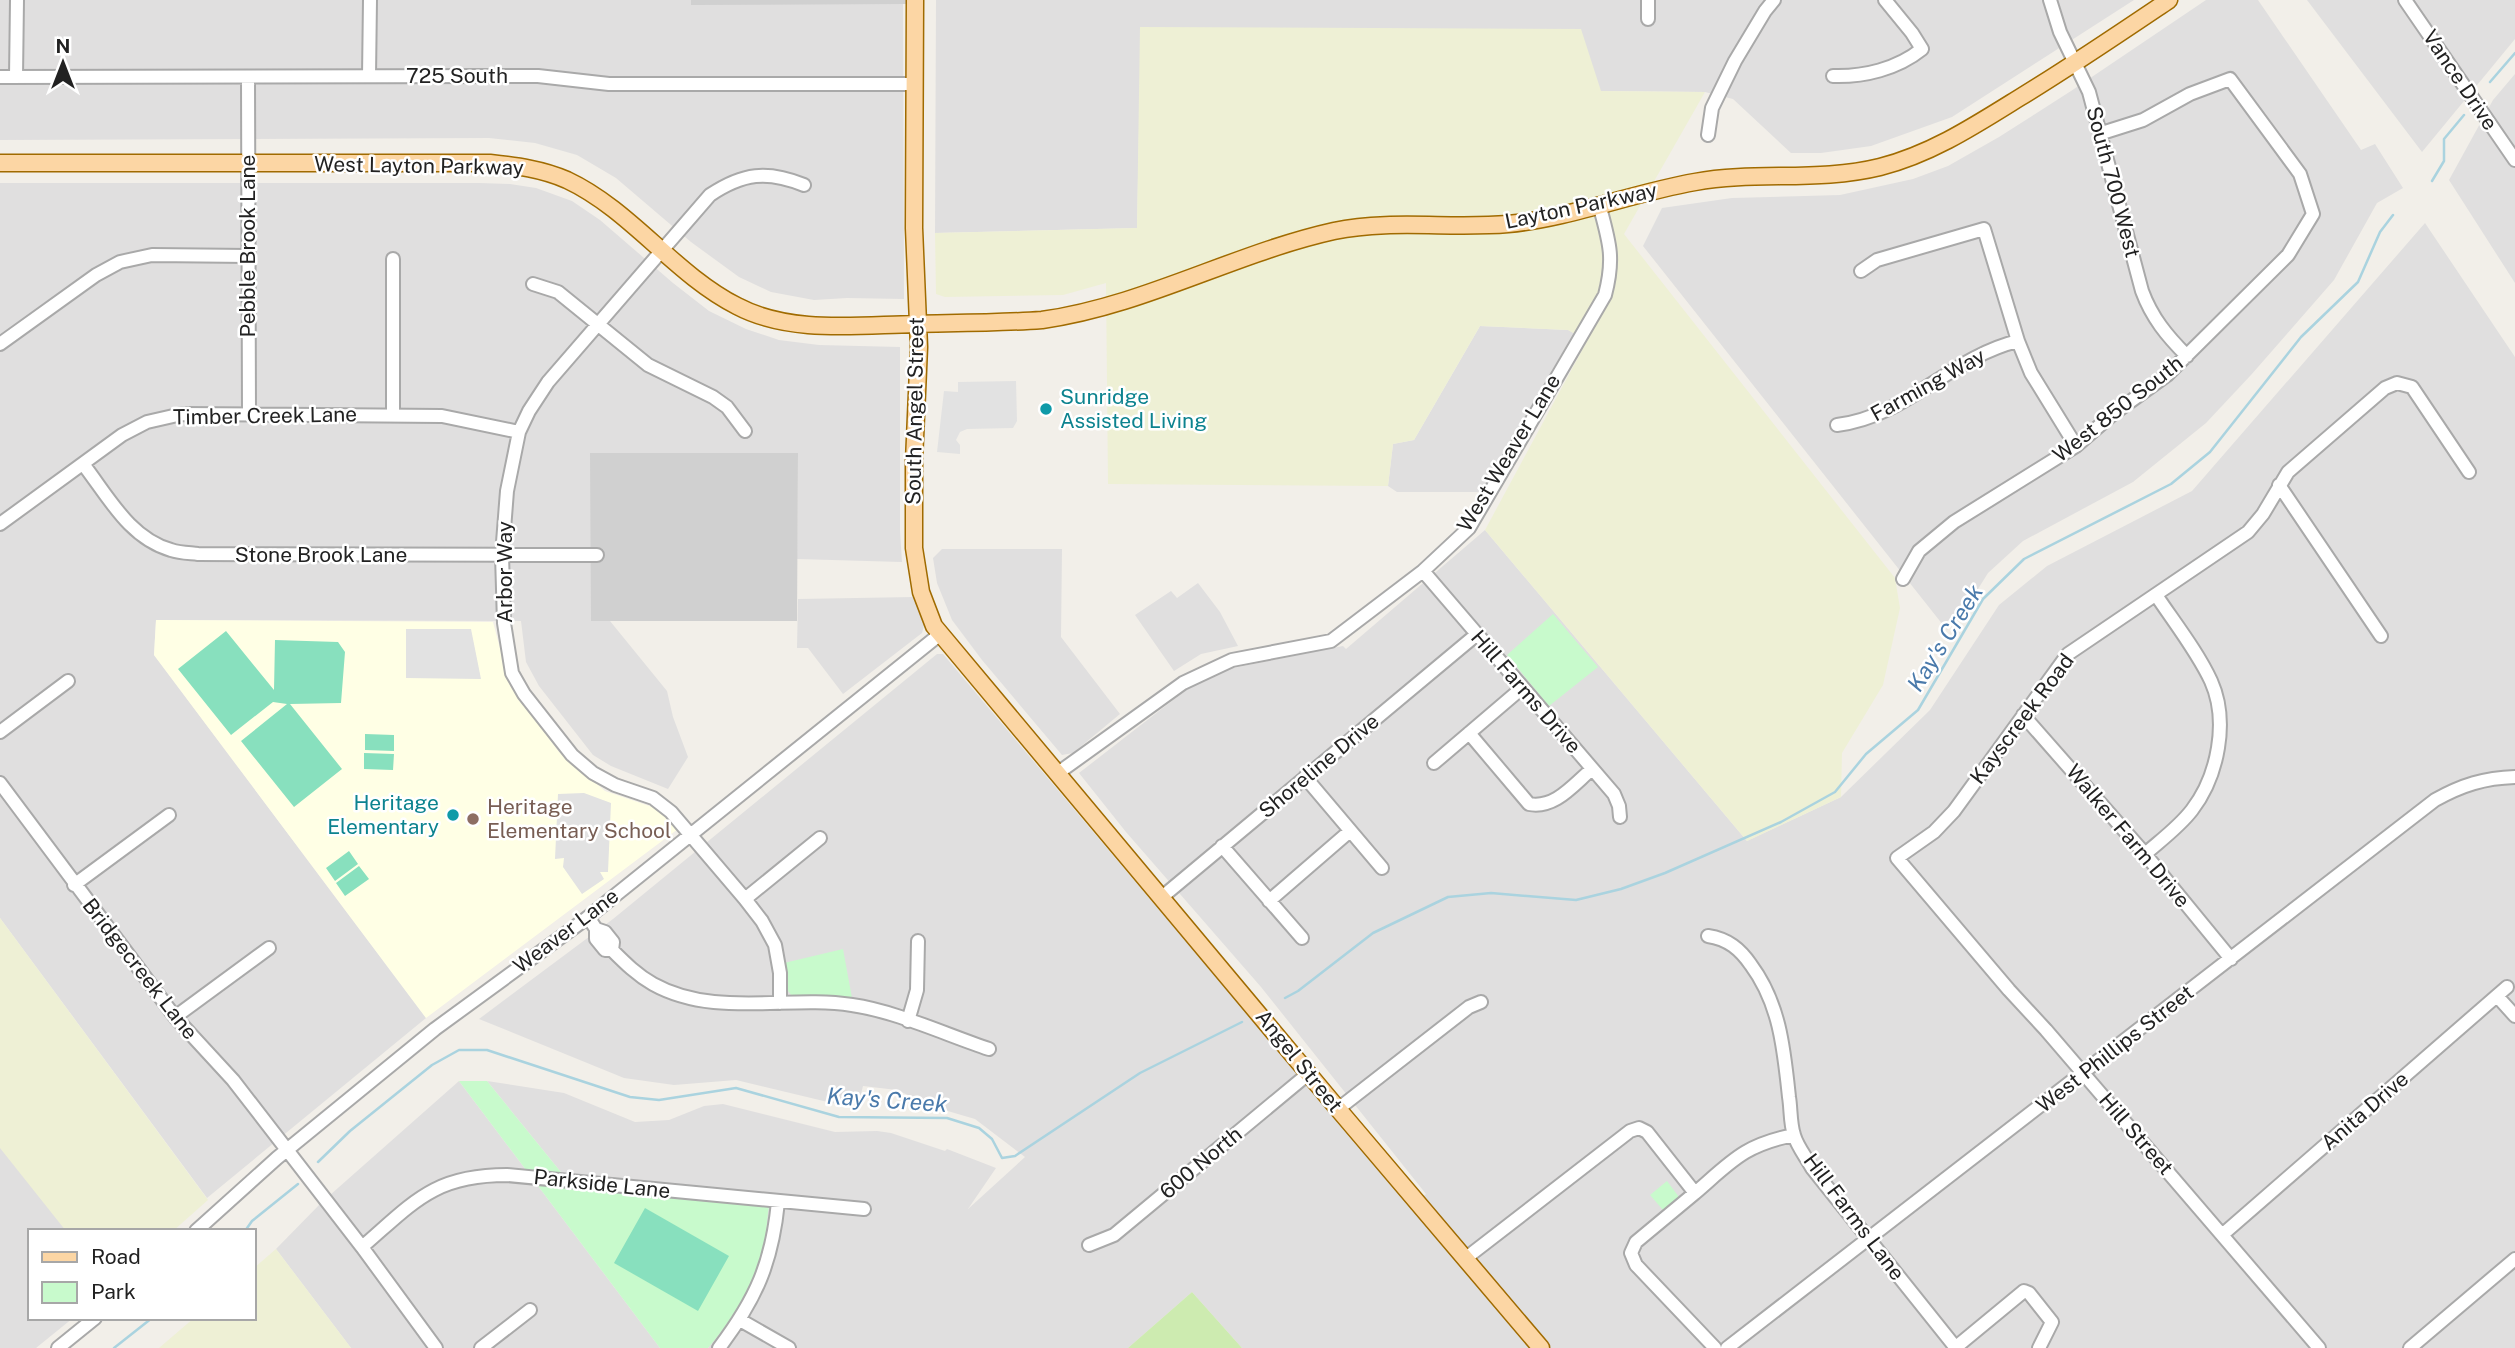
<svg xmlns="http://www.w3.org/2000/svg" width="2515" height="1348" font-family="'Public Sans',sans-serif">
  <rect width="100%" height="100%" fill="#f2efe9"/>
  <!-- residential -->
  <path fill="#e0dfdf" d="M 0,0 L 903,0 L 904,299 L 847,298 L 814,300 L 771,292 L 739,277 L 691,242 L 616,178 L 577,155 L 535,143 L 489,138 L 0,140 Z
    M 936,0 L 2134,0 L 1952,117 L 1871,146 L 1821,153 L 1791,153 L 1733,99 L 1705,92 L 1601,91 L 1141,27 L 1137,228 L 935,233 Z
    M 2206,0 L 2258,0 L 2361,150 L 2375,144 L 2403,188 L 2377,203 L 2334,280 L 2251,375 L 2206,423 L 2133,482 L 2023,541 L 1988,573 L 1968,605 L 1947,630 L 1643,246 L 1662,208 L 1732,198 L 1840,195 L 1913,179 L 1948,166 L 1999,137 L 2071,91 Z
    M 2307,0 L 2515,0 L 2515,39 L 2422,152 Z
    M 2515,74 L 2515,283 L 2449,180 L 2493,100 Z
    M 0,183 L 479,183 L 510,184 L 536,188 L 572,201 L 600,220 L 673,283 L 709,311 L 746,329 L 779,340 L 819,345 L 900,347 L 900,531 L 902,562 L 797,559 L 798,453 L 591,621 L 610,621 L 667,691 L 673,717 L 688,757 L 668,789 L 611,766 L 593,755 L 539,686 L 526,662 L 521,621 L 156,620 L 154,655 L 426,1018 L 207,1198 L 0,918 Z
    M 2425,223 L 2515,357 L 2515,1348 L 1541,1348 L 1418,1201 L 1426,1194 L 1261,987 L 1126,832 L 1079,773 L 1195,683 L 1228,669 L 1343,646 L 1346,649 L 1485,530 L 1747,841 L 1841,797 L 1930,710 L 1999,605 L 2047,566 L 2192,491 Z
    M 1480,326 L 1568,330 L 1574,333 L 1481,492 L 1397,492 L 1388,486 L 1393,444 L 1414,440 Z
    M 942,549 L 1062,549 L 1061,637 L 1120,714 L 1073,753 L 1062,755 L 982,660 L 952,620 L 937,583 L 933,558 Z
    M 1198,583 L 1220,612 L 1238,646 L 1201,654 L 1174,671 L 1135,615 L 1171,591 L 1177,598 Z
    M 914,597 L 925,622 L 922,633 L 843,694 L 808,648 L 797,648 L 798,599 Z
    M 937,654 L 943,654 L 1529,1348 L 1242,1348 L 1192,1292 L 1128,1348 L 708,1348 L 742,1299 L 751,1280 L 759,1259 L 768,1206 L 573,1187 L 487,1081 L 564,1093 L 635,1122 L 669,1120 L 704,1106 L 723,1104 L 835,1132 L 877,1131 L 891,1133 L 945,1151 L 947,1149 L 996,1168 L 968,1209 L 1025,1157 L 975,1119 L 934,1107 L 897,1090 L 863,1086 L 857,1109 L 736,1080 L 674,1085 L 624,1078 L 479,1019 L 613,919 Z
    M 459,1081 L 660,1348 L 351,1348 L 276,1249 L 321,1203 Z
    M 0,1146 L 68,1231 L 30,1231 L 30,1318 L 73,1318 L 36,1348 L 0,1348 Z"/>
  <!-- education -->
  <path fill="#ffffe5" d="M 156,620 L 493,622 L 510,686 L 559,752 L 605,791 L 661,810 L 678,829 L 426,1018 L 154,655 Z"/>
  <!-- religious -->
  <path fill="#d0d0d0" d="M 691,0 L 907,0 L 906,4 L 691,5 Z
    M 590,453 L 798,453 L 797,621 L 591,621 Z"/>
  <!-- farmland -->
  <path fill="#eef0d5" d="M 1140,27 L 1581,29 L 1601,91 L 1705,92 L 1624,234 L 1895,578 L 1900,608 L 1883,685 L 1842,753 L 1841,797 L 1747,841 L 1485,530 L 1587,341 L 1568,330 L 1480,326 L 1414,440 L 1393,444 L 1388,486 L 1108,484 L 1106,283 L 1063,295 L 945,297 L 936,294 L 935,233 L 1137,228 Z
    M 0,918 L 208,1200 L 173,1231 L 66,1231 L 0,1148 Z
    M 276,1249 L 351,1348 L 159,1348 L 194,1318 L 254,1318 L 254,1268 Z"/>
  <!-- grass -->
  <path fill="#cdebb0" d="M 1192,1292 L 1242,1348 L 1128,1348 Z"/>
  <!-- park -->
  <path fill="#c8facc" d="M 1553,614 L 1598,667 L 1549,706 L 1507,655 Z
    M 843,949 L 852,998 L 792,996 L 788,991 L 784,963 Z
    M 459,1081 L 487,1081 L 573,1187 L 769,1206 C 767,1217 767,1229 765,1239 C 757,1279 734,1318 708,1348 L 660,1348 Z
    M 1667,1181 L 1679,1197 L 1663,1210 L 1650,1195 Z"/>
  <!-- pitch -->
  <path fill="#88e0be" d="M 226,631 L 274,690 L 275,640 L 338,642 L 345,652 L 341,703 L 290,704 L 342,769 L 294,807 L 241,741 L 287,704 L 273,702 L 231,735 L 178,669 Z
    M 365,734 L 394,735 L 394,751 L 365,750 Z
    M 364,753 L 394,754 L 393,770 L 364,769 Z
    M 349,851 L 358,864 L 335,881 L 326,868 Z
    M 359,866 L 369,879 L 345,896 L 336,883 Z
    M 645,1208 L 729,1256 L 698,1311 L 614,1263 Z"/>
  <!-- parking -->
  <path fill="#e2e2e2" d="M 1016,381 L 1017,421 L 1013,428 L 967,429 L 960,432 L 956,440 L 960,445 L 960,454 L 937,452 L 944,391 L 958,392 L 958,382 Z
    M 406,629 L 471,629 L 481,679 L 406,678 Z
    M 584,793 L 611,803 L 608,872 L 600,872 L 604,879 L 582,894 L 563,867 L 564,858 L 555,859 L 558,794 Z"/>
  <g fill="none" stroke-linecap="round" stroke-linejoin="round">
    <!-- stream -->
    <path stroke="#aad3df" stroke-width="2.5" d="M 2490,82 L 2515,53
      M 2432,181 L 2444,161 L 2444,139 L 2464,115
      M 1285,998 L 1298,991 L 1373,933 L 1448,897 L 1491,893 L 1576,900 L 1621,889 L 1665,873 L 1781,822 L 1835,792 L 1866,754 L 1918,710 L 1983,599 L 2024,559 L 2171,484 L 2210,452 L 2301,337 L 2358,282 L 2380,232 L 2393,215
      M 318,1162 L 350,1131 L 432,1065 L 459,1050 L 487,1050 L 630,1097 L 659,1100 L 736,1088 L 839,1117 L 947,1118 L 979,1128 L 992,1139 L 1002,1158 L 1015,1156 L 1140,1073 L 1242,1022
      M 245,1231 L 252,1221 L 298,1184
      M 114,1348 L 152,1318"/>
    <defs>
      <path id="minor" d="M 1648,0 L 1648,19
        M 2050,0 L 2060,32 L 2089,92 L 2142,291 C 2152,318 2167,336 2187,356
        M 2405,0 L 2515,160
        M 369,76 L 370,0
        M 1833,76 C 1864,77 1897,69 1922,49 L 1912,33 L 1885,0
        M 0,77 L 538,76 L 609,84 L 914,84
        M 16,77 L 17,0
        M 248,78 L 249,414
        M 1708,135 L 1712,108 L 1735,61 L 1765,11 L 1774,0
        M 393,259 L 393,414
        M 1861,271 L 1877,260 L 1984,229 L 2018,341 L 2031,373 L 2076,446
        M 533,284 L 558,292 L 648,365 L 713,397 L 727,407 L 745,431
        M 0,344 L 96,275 L 120,262 L 152,255 L 249,256
        M 1837,425 C 1906,417 1951,357 2018,341
        M 83,464 C 108,496 129,538 171,550 C 180,553 190,553 198,554 L 597,555
        M 2279,485 L 2381,636
        M 0,524 L 122,435 L 147,422 L 182,414 L 442,416 L 519,432
        M 1423,571 L 1614,794 L 1619,806 L 1620,817
        M 1903,579 L 1919,551 L 1954,522 L 2076,446 L 2113,414 L 2167,375 L 2288,255 L 2313,214 L 2300,174 L 2230,79 L 2190,94 L 2143,120 L 2102,133
        M 2023,715 L 2145,854 L 2231,959
        M 0,732 L 68,681
        M 1469,733 L 1529,804 C 1555,809 1573,785 1592,769
        M 1434,763 L 1522,688
        M 1058,773 L 1183,683 L 1232,660 L 1331,641 L 1423,571 L 1469,528 L 1605,295 C 1615,257 1609,241 1599,204
        M 1305,777 L 1382,868
        M 0,783 L 175,1017 L 233,1080 L 362,1247 L 436,1348
        M 1222,846 L 1302,938
        M 2145,854 C 2161,840 2179,827 2192,810 C 2218,776 2229,721 2211,681 C 2197,651 2174,622 2156,595
        M 74,885 L 169,815
        M 1162,897 L 1476,635
        M 745,899 L 820,838
        M 1269,901 L 1350,831
        M 592,923 L 596,929 L 605,932 L 613,942 L 612,950
        M 596,929 L 596,939 L 605,950 L 612,950 C 625,963 637,975 653,984 C 714,1018 787,995 852,1005 C 895,1011 947,1035 989,1049
        M 1708,936 C 1728,939 1740,949 1751,965 C 1780,1004 1784,1050 1789,1097 C 1791,1109 1790,1123 1794,1135 C 1797,1146 1806,1157 1812,1168 L 1956,1348
        M 2497,996 L 2515,1016
        M 780,1003 L 780,973 L 775,945 L 762,921 L 745,899 L 671,812 L 653,798 L 615,785 L 593,773 L 572,755 L 524,694 L 512,673 L 504,623 L 502,555 L 507,491 L 519,432 L 529,411 L 548,382 L 710,195 C 743,173 767,170 804,185
        M 175,1017 L 269,948
        M 908,1021 L 917,990 L 918,941
        M 1338,1109 L 1469,1007 L 1481,1002
        M 1695,1193 L 1636,1242 L 1631,1253 L 1636,1265 L 1715,1348
        M 196,1231 L 277,1158 L 435,1029 L 587,918 L 939,635
        M 2222,1235 L 2507,987
        M 1089,1245 L 1114,1235 L 1308,1074
        M 362,1247 C 414,1202 434,1175 507,1175 L 864,1209
        M 1466,1258 L 1630,1131 L 1639,1128 L 1647,1132 L 1695,1193 C 1732,1161 1744,1145 1794,1135
        M 740,1320 L 789,1348
        M 58,1348 L 95,1318
        M 481,1348 L 530,1310
        M 719,1348 C 756,1299 772,1263 778,1202
        M 1727,1348 L 2435,800 C 2462,785 2484,778 2515,777
        M 1955,1348 L 2024,1291 L 2029,1293 L 2052,1322 L 2039,1348
        M 2319,1348 L 2046,1030 L 2009,990 L 1897,858 L 1934,832 L 1954,811 L 2068,654 L 2248,532 L 2263,514 L 2288,472 L 2385,388 L 2397,383 L 2412,387 L 2469,472
        M 2410,1348 L 2515,1259"/>
      <path id="major" d="M 915,0 L 914,228 L 919,347 L 914,461 L 914,548 L 921,592 L 934,626 L 1338,1109 L 1541,1348
        M 0,163 L 490,163 C 517,166 542,169 567,180 C 631,210 674,274 737,306 C 790,334 857,325 915,324 C 957,323 1000,323 1042,320 C 1143,306 1235,253 1334,231 C 1391,219 1450,229 1508,224 C 1571,218 1632,193 1695,182 C 1756,171 1819,182 1880,167 C 1931,154 1974,126 2019,98 C 2070,67 2120,33 2169,0"/>
    </defs>
    <!-- minor casing -->
    <use href="#minor" stroke="#a9a9a9" stroke-width="16"/>
    <!-- major casing -->
    <use href="#major" stroke="#a06b00" stroke-width="19"/>
    <!-- minor -->
    <use href="#minor" stroke="#fff" stroke-width="12"/>
    <!-- major -->
    <use href="#major" stroke="#fcd6a4" stroke-width="16"/>
  </g>
  <!-- markers -->
  <g fill="#0f9aa8" stroke="#fff" stroke-width="2.5">
    <circle cx="1046" cy="409" r="7"/>
    <circle cx="453" cy="815" r="7"/>
  </g>
  <circle fill="#8d6e63" stroke="#fff" stroke-width="2.5" cx="473" cy="819" r="7"/>
  <g text-anchor="middle" stroke-width="5" stroke-linejoin="round" paint-order="stroke">
    <!-- street labels -->
    <g font-size="21" fill="#222" stroke="#fff">
      <text x="457" y="83">725 South</text>
      <text transform="translate(2460 80) rotate(56)" y="7">Vance Drive</text>
      <text transform="translate(419 166) rotate(1)" y="7">West Layton Parkway</text>
      <text transform="translate(2113 182) rotate(75)" y="7">South 700 West</text>
      <text transform="translate(1581 206) rotate(-12)" y="7">Layton Parkway</text>
      <text transform="translate(248 246) rotate(-90)" y="7">Pebble Brook Lane</text>
      <text transform="translate(1928 385) rotate(-29)" y="7">Farming Way</text>
      <text transform="translate(2118 409) rotate(-38)" y="7">West 850 South</text>
      <text transform="translate(915 411) rotate(-89)" y="7">South Angel Street</text>
      <text transform="translate(265 416) rotate(-1)" y="7">Timber Creek Lane</text>
      <text transform="translate(1509 453) rotate(-59)" y="7">West Weaver Lane</text>
      <text x="321" y="562">Stone Brook Lane</text>
      <text transform="translate(505 572) rotate(-90)" y="7">Arbor Way</text>
      <text transform="translate(1526 692) rotate(49)" y="7">Hill Farms Drive</text>
      <text transform="translate(2022 719) rotate(-53)" y="7">Kayscreek Road</text>
      <text transform="translate(1319 766) rotate(-40)" y="7">Shoreline Drive</text>
      <text transform="translate(2128 836) rotate(50)" y="7">Walker Farm Drive</text>
      <text transform="translate(566 931) rotate(-37)" y="7">Weaver Lane</text>
      <text transform="translate(140 969) rotate(52)" y="7">Bridgecreek Lane</text>
      <text transform="translate(2115 1049) rotate(-38)" y="7">West Phillips Street</text>
      <text transform="translate(1299 1061) rotate(51)" y="7">Angel Street</text>
      <text transform="translate(2365 1111) rotate(-41)" y="7">Anita Drive</text>
      <text transform="translate(2136 1134) rotate(49)" y="7">Hill Street</text>
      <text transform="translate(1201 1163) rotate(-40)" y="7">600 North</text>
      <text transform="translate(602 1184) rotate(6)" y="7">Parkside Lane</text>
      <text transform="translate(1854 1217) rotate(53)" y="7">Hill Farms Lane</text>
    </g>
    <!-- culture labels -->
    <g font-size="21" fill="#0d838f" stroke="#fff" text-anchor="start">
      <text x="1060" y="404">Sunridge<tspan x="1060" dy="24">Assisted Living</tspan></text>
      <text x="439" y="810" text-anchor="end">Heritage<tspan x="439" dy="24">Elementary</tspan></text>
    </g>
    <!-- education labels -->
    <g font-size="21" fill="#785e54" stroke="#fff" text-anchor="start">
      <text x="487" y="814">Heritage<tspan x="487" dy="24">Elementary School</tspan></text>
    </g>
    <!-- water labels -->
    <g font-size="23" font-style="italic" fill="#4a7aab" stroke="#fff">
      <text transform="translate(1945 638) rotate(-58)" y="8">Kay's Creek</text>
      <text transform="translate(887 1100) rotate(4)" y="8">Kay's Creek</text>
    </g>
  </g>
  <!-- legend -->
  <rect x="28" y="1229" width="228" height="91" fill="#ffffff" stroke="#a7a7a7" stroke-width="2"/>
  <rect x="42" y="1252" width="35" height="10" fill="#fcd6a4" stroke="#a7a7a7" stroke-width="2"/>
  <text x="91" y="1264" font-size="21" fill="#222222">Road</text>
  <rect x="42" y="1282" width="35" height="21" fill="#c8facc" stroke="#a7a7a7" stroke-width="2"/>
  <text x="91" y="1299" font-size="21" fill="#222222">Park</text>
  <!-- north arrow -->
  <g transform="translate(63 63)" stroke="#ffffff" stroke-width="5" paint-order="stroke">
  <path d="M0-5L12 26L0 18L-12 26Z" fill="#222222"/>
  <text y="-10" font-size="19" font-weight="bold" text-anchor="middle" fill="#222222">N</text>
  </g>
</svg>
